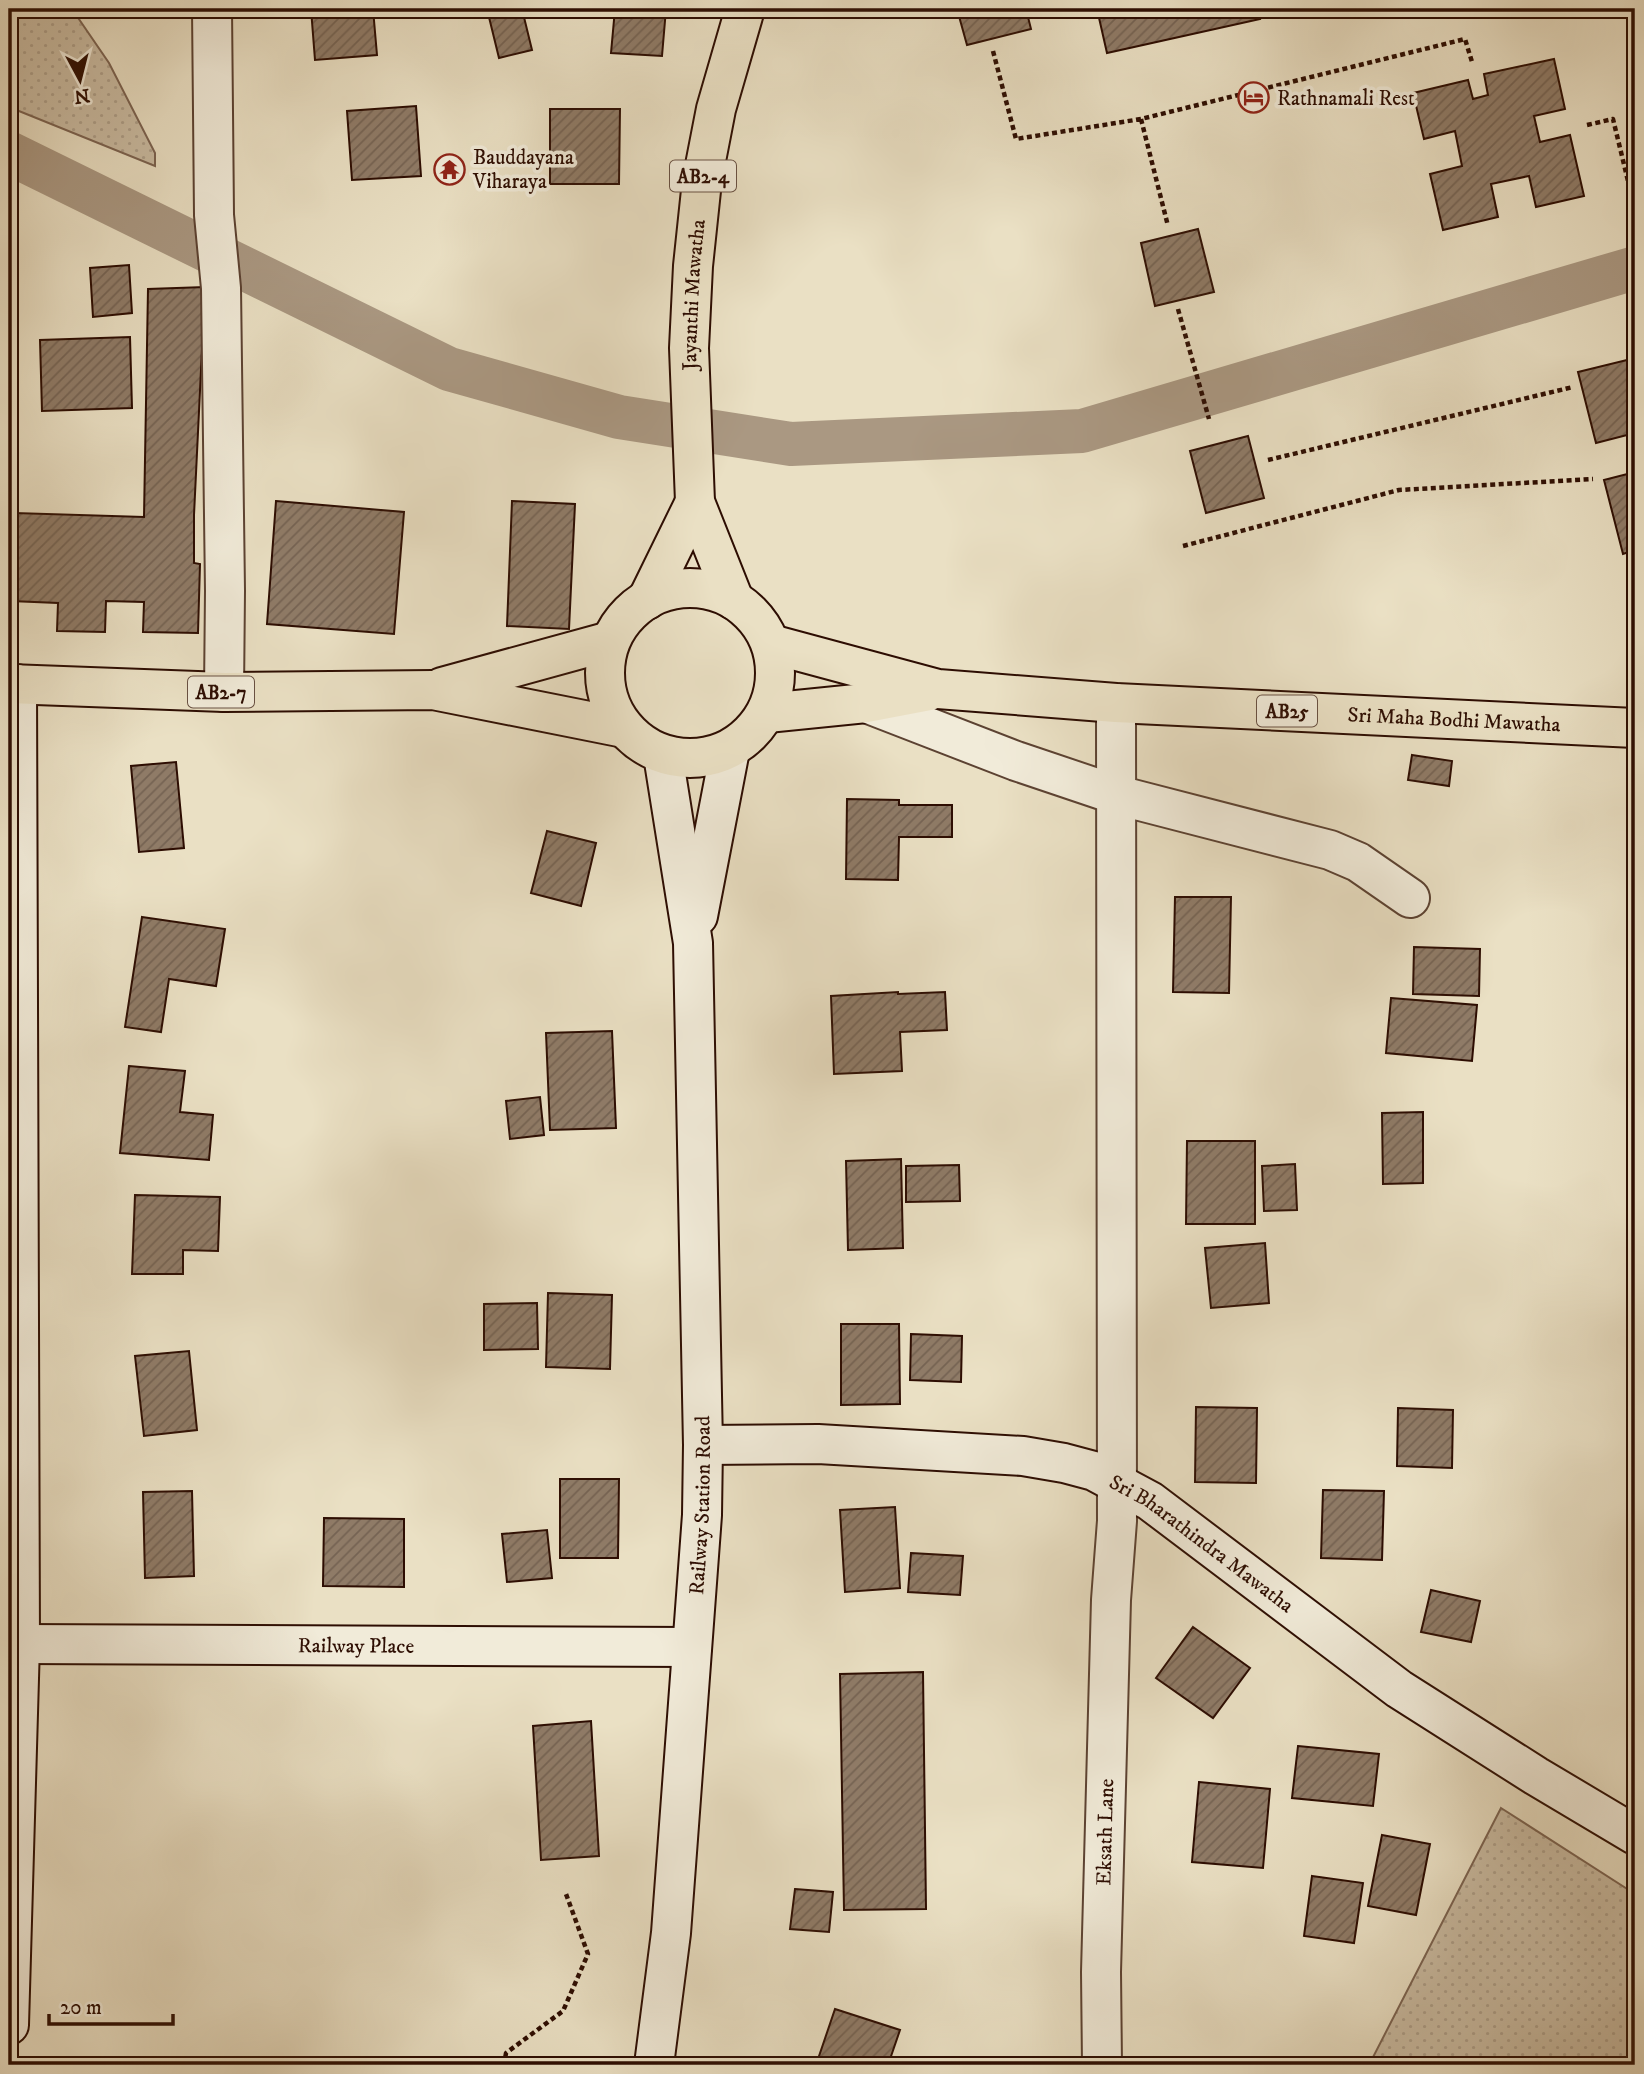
<svg xmlns="http://www.w3.org/2000/svg" width="1644" height="2074" font-family="'IM FELL DW Pica',serif">
  <defs>
    <pattern id="green-dots" width="8" height="8" patternUnits="userSpaceOnUse" patternTransform="scale(1.75)"><rect width="8" height="8" fill="#cabca3"/><path d="M2 2h.1M6 6h.1" fill="none" stroke="#aea08b" stroke-width="1.8" stroke-linecap="round"/></pattern>
    <pattern id="building-hatch" width="6" height="6" patternUnits="userSpaceOnUse" patternTransform="scale(1.75)"><rect width="6" height="6" fill="#8f7b67"/><path d="M-1 1l2-2M0 6l6-6M5 7l2-2" fill="none" stroke="#756353"/></pattern>
  </defs>
  <rect width="100%" height="100%" fill="#eae0c4"/>
  <filter id="stains"><feTurbulence type="fractalNoise" baseFrequency=".00286" numOctaves="4"/><feColorMatrix values="0 0 0 0 .2 0 0 0 0 .09 0 0 0 0 .02 0 0 0 .5 -.17"/></filter>
  <radialGradient id="worn" r=".72"><stop offset=".6" stop-color="#630" stop-opacity="0"/><stop offset="1" stop-color="#630" stop-opacity=".3"/></radialGradient>
  <!-- green -->
  <path fill="url(#green-dots)" stroke="#7c6452" stroke-width="2" d="M 9,9 L 72,9 L 109,63 L 155,153 L 155,166 L 9,107 Z
    M 1501,1808 L 1635,1894 L 1635,2065 L 1369,2065 Z"/>
  <g fill="none" stroke-linecap="round" stroke-linejoin="round">
    <!-- canal -->
    <path stroke="#aa9882" stroke-width="44" d="M 9,153 L 449,369 L 619,417 L 791,444 L 1082,431 L 1635,268"/>
  </g>
  <!-- building -->
  <path fill="url(#building-hatch)" stroke="#2d0d02" stroke-width="2" d="M 311,9 L 373,9 L 377,55 L 315,60 Z
    M 487,9 L 522,9 L 532,50 L 499,58 Z
    M 615,9 L 666,9 L 662,56 L 611,53 Z
    M 957,9 L 1026,9 L 1031,29 L 967,45 Z
    M 1097,9 L 1257,9 L 1260,19 L 1107,53 Z
    M 1554,59 L 1565,109 L 1534,116 L 1540,142 L 1570,135 L 1584,196 L 1536,207 L 1529,176 L 1491,184 L 1498,217 L 1443,230 L 1430,174 L 1462,166 L 1455,131 L 1424,139 L 1413,93 L 1468,80 L 1473,99 L 1488,95 L 1484,74 Z
    M 416,106 L 421,176 L 352,180 L 347,111 Z
    M 550,109 L 620,109 L 619,184 L 550,184 Z
    M 1198,229 L 1214,292 L 1155,306 L 1141,243 Z
    M 129,265 L 132,313 L 93,317 L 90,268 Z
    M 205,287 L 194,515 L 194,563 L 200,564 L 198,633 L 143,632 L 144,602 L 106,601 L 105,632 L 57,631 L 58,603 L 11,601 L 15,513 L 144,517 L 148,289 Z
    M 130,337 L 132,408 L 42,411 L 40,340 Z
    M 1635,358 L 1635,433 L 1596,443 L 1578,372 Z
    M 1248,436 L 1264,498 L 1206,513 L 1190,451 Z
    M 1635,472 L 1635,550 L 1623,554 L 1604,480 Z
    M 276,501 L 404,512 L 394,634 L 267,624 Z
    M 512,501 L 575,504 L 569,629 L 507,626 Z
    M 1412,755 L 1452,761 L 1449,786 L 1408,780 Z
    M 176,762 L 184,848 L 139,852 L 131,766 Z
    M 847,799 L 899,800 L 899,805 L 952,805 L 952,837 L 899,837 L 898,880 L 846,879 Z
    M 547,831 L 596,843 L 581,906 L 531,893 Z
    M 1175,897 L 1231,897 L 1229,993 L 1173,992 Z
    M 142,917 L 225,929 L 216,986 L 169,979 L 161,1032 L 125,1027 Z
    M 1414,947 L 1480,949 L 1479,996 L 1413,994 Z
    M 898,992 L 898,994 L 945,992 L 947,1030 L 900,1032 L 902,1071 L 834,1074 L 831,996 Z
    M 1391,998 L 1477,1005 L 1472,1061 L 1386,1053 Z
    M 612,1031 L 616,1128 L 550,1130 L 546,1033 Z
    M 129,1066 L 185,1071 L 180,1112 L 213,1115 L 209,1160 L 120,1153 Z
    M 540,1097 L 544,1135 L 510,1139 L 506,1101 Z
    M 1423,1112 L 1423,1183 L 1383,1184 L 1382,1113 Z
    M 1187,1141 L 1255,1141 L 1255,1224 L 1186,1224 Z
    M 901,1159 L 903,1248 L 848,1250 L 846,1161 Z
    M 1295,1164 L 1297,1210 L 1264,1211 L 1262,1166 Z
    M 959,1165 L 960,1201 L 906,1202 L 906,1166 Z
    M 135,1195 L 220,1197 L 218,1251 L 183,1250 L 183,1274 L 132,1274 Z
    M 1265,1243 L 1269,1303 L 1211,1308 L 1205,1248 Z
    M 548,1293 L 612,1295 L 610,1369 L 546,1367 Z
    M 537,1303 L 538,1349 L 484,1350 L 484,1304 Z
    M 841,1324 L 899,1324 L 900,1404 L 841,1405 Z
    M 911,1334 L 962,1336 L 961,1382 L 910,1380 Z
    M 189,1351 L 197,1430 L 144,1436 L 135,1356 Z
    M 1196,1407 L 1257,1408 L 1256,1483 L 1195,1482 Z
    M 1398,1408 L 1453,1410 L 1452,1468 L 1397,1466 Z
    M 560,1479 L 619,1479 L 618,1558 L 560,1558 Z
    M 1323,1490 L 1384,1491 L 1382,1560 L 1321,1558 Z
    M 192,1491 L 194,1576 L 145,1578 L 143,1492 Z
    M 895,1507 L 900,1588 L 845,1592 L 840,1510 Z
    M 324,1518 L 404,1519 L 404,1587 L 323,1586 Z
    M 547,1530 L 552,1578 L 507,1582 L 502,1534 Z
    M 911,1553 L 963,1556 L 960,1595 L 908,1592 Z
    M 1431,1590 L 1480,1601 L 1471,1642 L 1421,1632 Z
    M 1193,1627 L 1250,1668 L 1213,1718 L 1156,1678 Z
    M 923,1672 L 926,1909 L 844,1910 L 840,1674 Z
    M 591,1721 L 599,1856 L 541,1860 L 533,1726 Z
    M 1298,1746 L 1379,1754 L 1373,1806 L 1292,1798 Z
    M 1199,1782 L 1270,1789 L 1263,1868 L 1192,1862 Z
    M 1382,1835 L 1430,1844 L 1416,1915 L 1368,1906 Z
    M 1312,1876 L 1363,1883 L 1354,1943 L 1304,1936 Z
    M 795,1889 L 833,1892 L 829,1932 L 790,1929 Z
    M 835,2009 L 900,2030 L 888,2065 L 816,2065 Z"/>
  <g fill="none" stroke-linecap="round" stroke-linejoin="round">
    <defs>
      <g id="minor">
        <path d="M 212,9 L 214,215 L 221,288 L 225,591 L 224,692"/>
        <path d="M 866,703 L 1016,761 L 1117,795 L 1330,850 L 1358,862 L 1410,898"/>
        <path id="s1" d="M 1102,2065 L 1101,1972 L 1111,1600 L 1117,1521 L 1116,703"/>
      </g>
      <g id="secondary">
        <path d="M 698,916 L 730,750"/>
        <path id="s2" d="M 703,1445 L 818,1444 L 1023,1456 L 1064,1463 L 1094,1471 L 1150,1501 L 1399,1689 L 1536,1776 L 1635,1835"/>
        <path id="s3" d="M 20,1644 L 692,1647"/>
        <path d="M 9,2025 L 20,1644 L 17,684"/>
        <path id="s4" d="M 654,2065 L 671,1933 L 702,1515 L 703,1445 L 693,943 L 663,755"/>
      </g>
      <g id="primary">
        <circle cx="690" cy="673" r="85"/>
        <path d="M 647,600 L 695,502"/>
        <path id="s5" d="M 734,600 L 695,502 L 689,348 L 693,266 L 702,181 L 716,109 L 745,9"/>
        <path id="s6" d="M 771,644 L 938,689 L 1116,703 L 1635,728"/>
        <path d="M 9,684 L 224,692 L 433,690 L 624,728"/>
        <path d="M 442,687 L 610,641"/>
        <path d="M 767,713 L 866,703 L 929,691"/>
      </g>
    </defs>
    <!-- minor casing -->
    <use href="#minor" stroke="#5c4232" stroke-width="42"/>
    <!-- secondary casing -->
    <use href="#secondary" stroke="#2d0d02" stroke-width="42"/>
    <!-- primary casing -->
    <use href="#primary" stroke="#2d0d02" stroke-width="42"/>
    <!-- path -->
    <path stroke="#2d0d02" stroke-width="4.5" stroke-dasharray="5 3.5" stroke-linecap="butt" d="M 993,51 L 1016,139 L 1141,119 L 1465,39 L 1472,62
      M 1141,119 L 1168,226
      M 1587,125 L 1613,119 L 1635,210
      M 1178,309 L 1209,419
      M 1268,460 L 1573,387
      M 1183,546 L 1399,490 L 1593,479
      M 504,2065 L 506,2053 L 563,2011 L 588,1954 L 566,1894"/>
    <!-- minor -->
    <use href="#minor" stroke="#f1ebd9" stroke-width="38"/>
    <!-- secondary -->
    <use href="#secondary" stroke="#f1ebd9" stroke-width="38"/>
    <!-- primary -->
    <use href="#primary" stroke="#eae0c4" stroke-width="38"/>
  </g>
  <!-- icons -->
  <defs>
    <symbol id="hotel-ring" viewBox="-11 -11 22 22"><circle r="9.5" fill="#f1ebd9" stroke="#8f2418" stroke-width="1.5"/><path d="M-6-4.5h1.5V1H6V5H4.5V3h-9V5H-6ZM-4 0a1.8 1.8 0 1 1 3.6 0ZM.5 0V-2.5h3Q6-2.5 6 0Z" fill="#8f2418"/></symbol>
    <symbol id="temple-ring" viewBox="-11 -11 22 22"><circle r="9.5" fill="#f1ebd9" stroke="#8f2418" stroke-width="1.5"/><path d="M0-6L5-2H3V0L6.5 2.5H4V6H1.5V3h-3V6H-4V2.5H-6.5L-3 0V-2H-5Z" fill="#8f2418"/></symbol>
  </defs>
  <g fill-rule="evenodd">
    <use href="#hotel-ring" x="1236" y="80" width="35" height="35"/>
    <use href="#temple-ring" x="432" y="152" width="35" height="35"/>
  </g>
  <g text-anchor="middle" stroke-width="7" stroke-linejoin="round" paint-order="stroke">
    <!-- shield labels -->
    <g fill="#f1ebd9" stroke="#685042" stroke-width="2">
      <rect x="670" y="160.5" width="66" height="31" rx="5"/>
      <rect x="188" y="676.5" width="66" height="31" rx="5"/>
      <rect x="1257" y="695.5" width="60" height="31" rx="5"/>
    </g>
    <g font-size="19" font-weight="bold" fill="#2d0d02">
      <text x="703" y="183">AB2-4</text>
      <text x="221" y="699">AB2-7</text>
      <text x="1287" y="718">AB25</text>
    </g>
    <!-- poi labels -->
    <g font-size="21" fill="#2d0d02" stroke="#f1ebd9" text-anchor="start">
      <text x="1277" y="105">Rathnamali Rest</text>
      <text x="473" y="164">Bauddayana<tspan x="473" dy="24">Viharaya</tspan></text>
    </g>
    <!-- street labels -->
    <g font-size="21" fill="#2d0d02" stroke="#f1ebd9">
      <text dy="7" stroke="none"><textPath href="#s5" startOffset="313">Jayanthi Mawatha</textPath></text>
      <text dy="7" stroke="none"><textPath href="#s6" startOffset="690">Sri Maha Bodhi Mawatha</textPath></text>
      <text dy="7" stroke="none"><textPath href="#s4" startOffset="562">Railway Station Road</textPath></text>
      <text dy="7" stroke="none"><textPath href="#s2" startOffset="523">Sri Bharathindra Mawatha</textPath></text>
      <text dy="7" stroke="none"><textPath href="#s3" startOffset="336">Railway Place</textPath></text>
      <text dy="7" stroke="none"><textPath href="#s1" startOffset="233">Eksath Lane</textPath></text>
    </g>
  </g>
  <!-- margin -->
  <rect width="1644" height="2074" fill="none" stroke="#eae0c4" stroke-width="35"/>
  <rect x="10" y="10" width="1623" height="2053" fill="none" stroke="#2d0d02" stroke-width="3.5"/>
  <rect x="18" y="18" width="1609" height="2039" fill="none" stroke="#2d0d02" stroke-width="2"/>
  <!-- north arrow -->
  <g transform="translate(80 80) rotate(173)" stroke="#f1ebd9" stroke-width="5" paint-order="stroke">
  <path d="M0-5L12 26L0 18L-12 26Z" fill="#2d0d02"/>
  <text y="-10" font-size="19" font-weight="bold" text-anchor="middle" fill="#2d0d02">N</text>
  </g>
  <!-- scale -->
  <path d="M49 2014v10h124v-10" fill="none" stroke="#2d0d02" stroke-width="3.5"/>
  <text x="60" y="2014" font-size="21" fill="#2d0d02" stroke="#f1ebd9" stroke-width="5" paint-order="stroke">20 m</text>
  <rect width="100%" height="100%" filter="url(#stains)"/>
  <rect width="100%" height="100%" fill="url(#worn)"/>
</svg>
